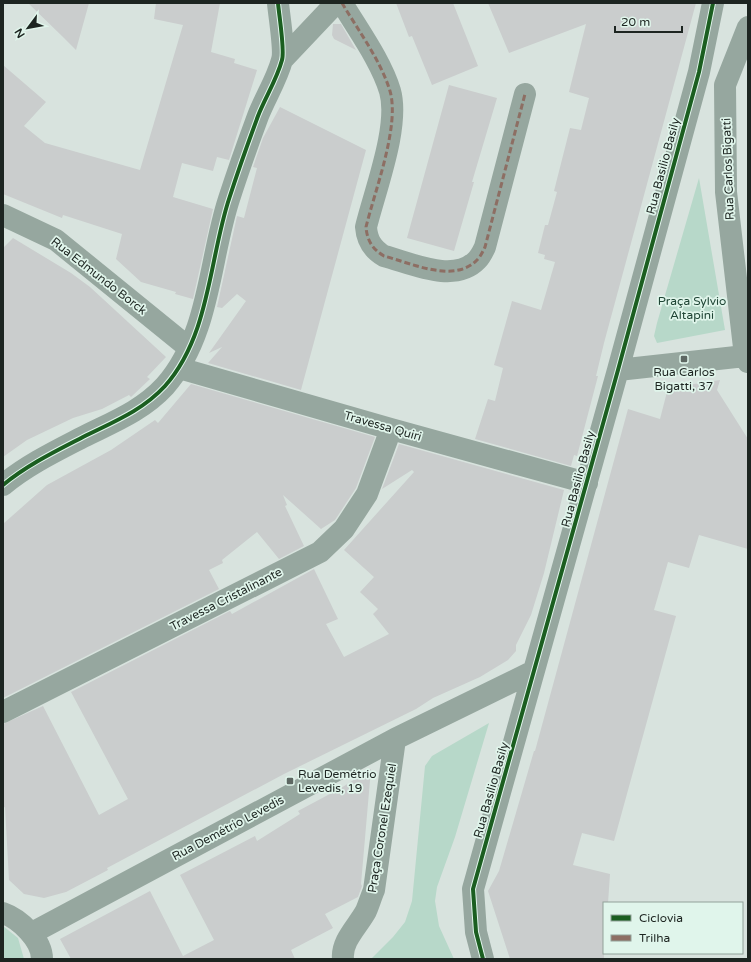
<svg xmlns="http://www.w3.org/2000/svg" width="751" height="962" font-family="'Varela Round',sans-serif">
  <rect width="100%" height="100%" fill="#d8e3de"/>
  <!-- green -->
  <path fill="#b7d8c9" d="M 699,178 L 725,330 L 657,343 L 654,336 L 657,323 Z
    M 489,723 L 455,837 L 437,887 L 435,901 L 439,926 L 454,959 L 371,959 L 393,937 L 405,922 L 412,901 L 425,766 L 432,756 Z
    M 3,926 L 18,938 L 24,959 L 3,959 Z"/>
  <!-- building -->
  <path fill="#cacdcd" d="M 28,3 L 89,3 L 76,50 L 64,38 Z
    M 156,3 L 220,3 L 211,52 L 235,59 L 234,63 L 257,70 L 229,160 L 217,157 L 213,171 L 182,163 L 173,197 L 213,209 L 193,299 L 175,294 L 176,292 L 141,282 L 116,259 L 122,234 L 63,215 L 62,218 L 3,194 L 3,65 L 46,102 L 24,126 L 45,143 L 140,170 L 183,25 L 154,19 Z
    M 396,3 L 453,3 L 478,66 L 432,85 L 412,36 L 409,37 Z
    M 488,3 L 696,3 L 604,343 L 596,376 L 598,376 L 577,456 L 574,455 L 571,466 L 475,439 L 488,399 L 495,401 L 503,368 L 494,365 L 512,301 L 541,310 L 555,262 L 544,259 L 545,255 L 538,253 L 545,225 L 548,225 L 557,192 L 554,191 L 570,128 L 581,130 L 589,98 L 569,92 L 586,24 L 509,53 Z
    M 333,24 L 341,24 L 356,50 L 334,39 L 332,35 Z
    M 449,85 L 497,98 L 472,182 L 474,182 L 454,251 L 407,238 Z
    M 280,107 L 366,150 L 301,390 L 208,363 L 222,347 L 209,353 L 246,301 L 237,294 L 222,308 L 217,307 L 237,216 L 244,218 L 257,168 L 253,167 L 263,138 Z
    M 13,238 L 71,273 L 90,287 L 166,357 L 147,377 L 150,379 L 131,397 L 129,395 L 102,409 L 73,418 L 27,440 L 3,457 L 3,248 Z
    M 720,380 L 717,390 L 748,439 L 748,549 L 699,535 L 689,568 L 668,562 L 654,610 L 676,616 L 614,841 L 582,833 L 573,865 L 610,874 L 608,903 L 604,903 L 604,959 L 510,959 L 488,891 L 499,871 L 534,751 L 535,751 L 628,409 L 660,419 L 668,388 Z
    M 191,384 L 375,437 L 356,488 L 335,520 L 321,529 L 283,495 L 287,505 L 285,506 L 304,546 L 279,559 L 257,532 L 222,560 L 223,563 L 209,570 L 219,589 L 3,698 L 3,524 L 47,485 L 111,450 L 155,420 L 158,423 Z
    M 399,444 L 564,490 L 544,573 L 531,615 L 516,645 L 516,651 L 508,660 L 480,677 L 433,698 L 416,709 L 284,774 L 107,868 L 108,870 L 66,892 L 44,898 L 24,894 L 9,880 L 5,807 L 3,808 L 3,724 L 43,706 L 99,815 L 128,799 L 71,692 L 230,611 L 232,614 L 314,569 L 338,619 L 326,624 L 344,657 L 389,634 L 373,614 L 378,609 L 360,592 L 374,577 L 344,550 L 414,472 L 412,470 L 382,489 Z
    M 371,769 L 361,884 L 362,886 L 358,897 L 325,914 L 333,928 L 291,950 L 295,959 L 71,959 L 60,939 L 150,891 L 183,956 L 214,940 L 180,875 L 255,836 L 257,841 L 300,814 L 298,811 L 341,788 Z"/>
  <g fill="none" stroke-linecap="round" stroke-linejoin="round">
    <!-- street -->
    <path stroke="#96a79f" stroke-width="22" d="M 342,3 C 358,30 381,61 390,91 C 400,126 375,190 366,227 C 367,240 372,249 384,256 C 411,263 454,284 477,260 C 481,256 483,251 485,247 L 525,94
      M 748,27 L 725,85 L 726,192 L 745,356 L 748,362
      M 283,59 L 336,3
      M 3,215 L 56,240 L 189,348
      M 179,368 L 391,429 L 587,483
      M 618,370 L 745,356
      M 3,485 C 27,465 56,451 83,437 C 113,422 142,411 165,386 C 210,335 209,260 229,199 C 238,171 248,143 258,116 C 265,98 277,79 282,60 C 285,51 279,15 278,3
      M 3,712 L 320,552 L 344,529 L 367,494 L 391,429
      M 3,913 C 20,919 42,940 42,959
      M 32,933 L 395,739 L 532,672
      M 343,959 C 341,941 358,926 366,911 C 369,904 371,897 374,890 L 395,739
      M 483,959 L 476,932 L 473,889 L 618,370 L 699,72 L 713,3"/>
    <!-- quiet -->
    <path stroke="#8d6e63" stroke-width="3" stroke-dasharray="6 3" stroke-linecap="butt" d="M 342,3 C 358,30 381,61 390,91 C 400,126 375,190 366,227 C 367,240 372,249 384,256 C 411,263 454,284 477,260 C 481,256 483,251 485,247 L 525,94"/>
    <defs>
      <path id="cycleway" d="M 3,485 C 27,465 56,451 83,437 C 113,422 142,411 165,386 C 210,335 209,260 229,199 C 238,171 248,143 258,116 C 265,98 277,79 282,60 C 285,51 279,15 278,3
        M 483,959 L 476,932 L 473,889 L 618,370 L 699,72 L 713,3"/>
    </defs>
    <!-- cycleway casing -->
    <use href="#cycleway" stroke="#e0f5eb" stroke-width="6"/>
    <!-- cycleway -->
    <use href="#cycleway" stroke="#1b5e20" stroke-width="4"/>
  </g>
  <!-- markers -->
  <g fill="#5e6863" stroke="#e0f5eb" stroke-width="1.5">
    <rect x="680" y="355" width="8" height="8" rx="2"/>
    <rect x="286" y="777" width="8" height="8" rx="2"/>
  </g>
  <g text-anchor="middle" stroke-width="3.5" stroke-linejoin="round" paint-order="stroke">
    <!-- street labels -->
    <g font-size="12" fill="#1d2521" stroke="#e0f5eb">
      <text transform="translate(663 166) rotate(-75)" y="4">Rua Basilio Basily</text>
      <text transform="translate(728 169) rotate(-92)" y="4">Rua Carlos Bigatti</text>
      <text transform="translate(99 276) rotate(38)" y="4">Rua Edmundo Borck</text>
      <text transform="translate(383 426) rotate(16)" y="4">Travessa Quiri</text>
      <text transform="translate(578 479) rotate(-75)" y="4">Rua Basilio Basily</text>
      <text transform="translate(226 599) rotate(-27)" y="4">Travessa Cristalinante</text>
      <text transform="translate(491 790) rotate(-74)" y="4">Rua Basilio Basily</text>
      <text transform="translate(228 828) rotate(-28)" y="4">Rua Demétrio Levedis</text>
      <text transform="translate(382 828) rotate(-81)" y="4">Praça Coronel Ezequiel</text>
    </g>
    <!-- park labels -->
    <g font-size="12" fill="#1f4535" stroke="#e0f5eb">
      <text x="692" y="305">Praça Sylvio<tspan x="692" dy="14">Altapini</tspan></text>
    </g>
    <!-- poi labels -->
    <g font-size="12" fill="#1d2521" stroke="#e0f5eb">
      <text x="684" y="376">Rua Carlos<tspan x="684" dy="14">Bigatti, 37</tspan></text>
      <text x="298" y="778" text-anchor="start">Rua Demétrio<tspan x="298" dy="14">Levedis, 19</tspan></text>
    </g>
  </g>
  <!-- border -->
  <rect width="751" height="962" fill="none" stroke="#1d2521" stroke-width="8"/>
  <!-- legend -->
  <rect x="603" y="902" width="140" height="52" fill="#e0f5eb" stroke="#92a29a"/>
  <rect x="611" y="915" width="20" height="6" fill="#1b5e20" stroke="#92a29a"/>
  <text x="639" y="922" font-size="12" fill="#1d2521">Ciclovia</text>
  <rect x="611" y="935" width="20" height="6" fill="#8d6e63" stroke="#92a29a"/>
  <text x="639" y="942" font-size="12" fill="#1d2521">Trilha</text>
  <!-- north arrow -->
  <g transform="translate(28 28) rotate(238)" stroke="#e0f5eb" stroke-width="3" paint-order="stroke">
  <path d="M0-3L7 15L0 10L-7 15Z" fill="#1d2521"/>
  <text y="-6" font-size="11" font-weight="bold" text-anchor="middle" fill="#1d2521">N</text>
  </g>
  <!-- scale -->
  <path d="M615 26v6h67v-6" fill="none" stroke="#1d2521" stroke-width="2"/>
  <text x="621" y="26" font-size="12" fill="#1d2521" stroke="#e0f5eb" stroke-width="3" paint-order="stroke">20 m</text>
</svg>
